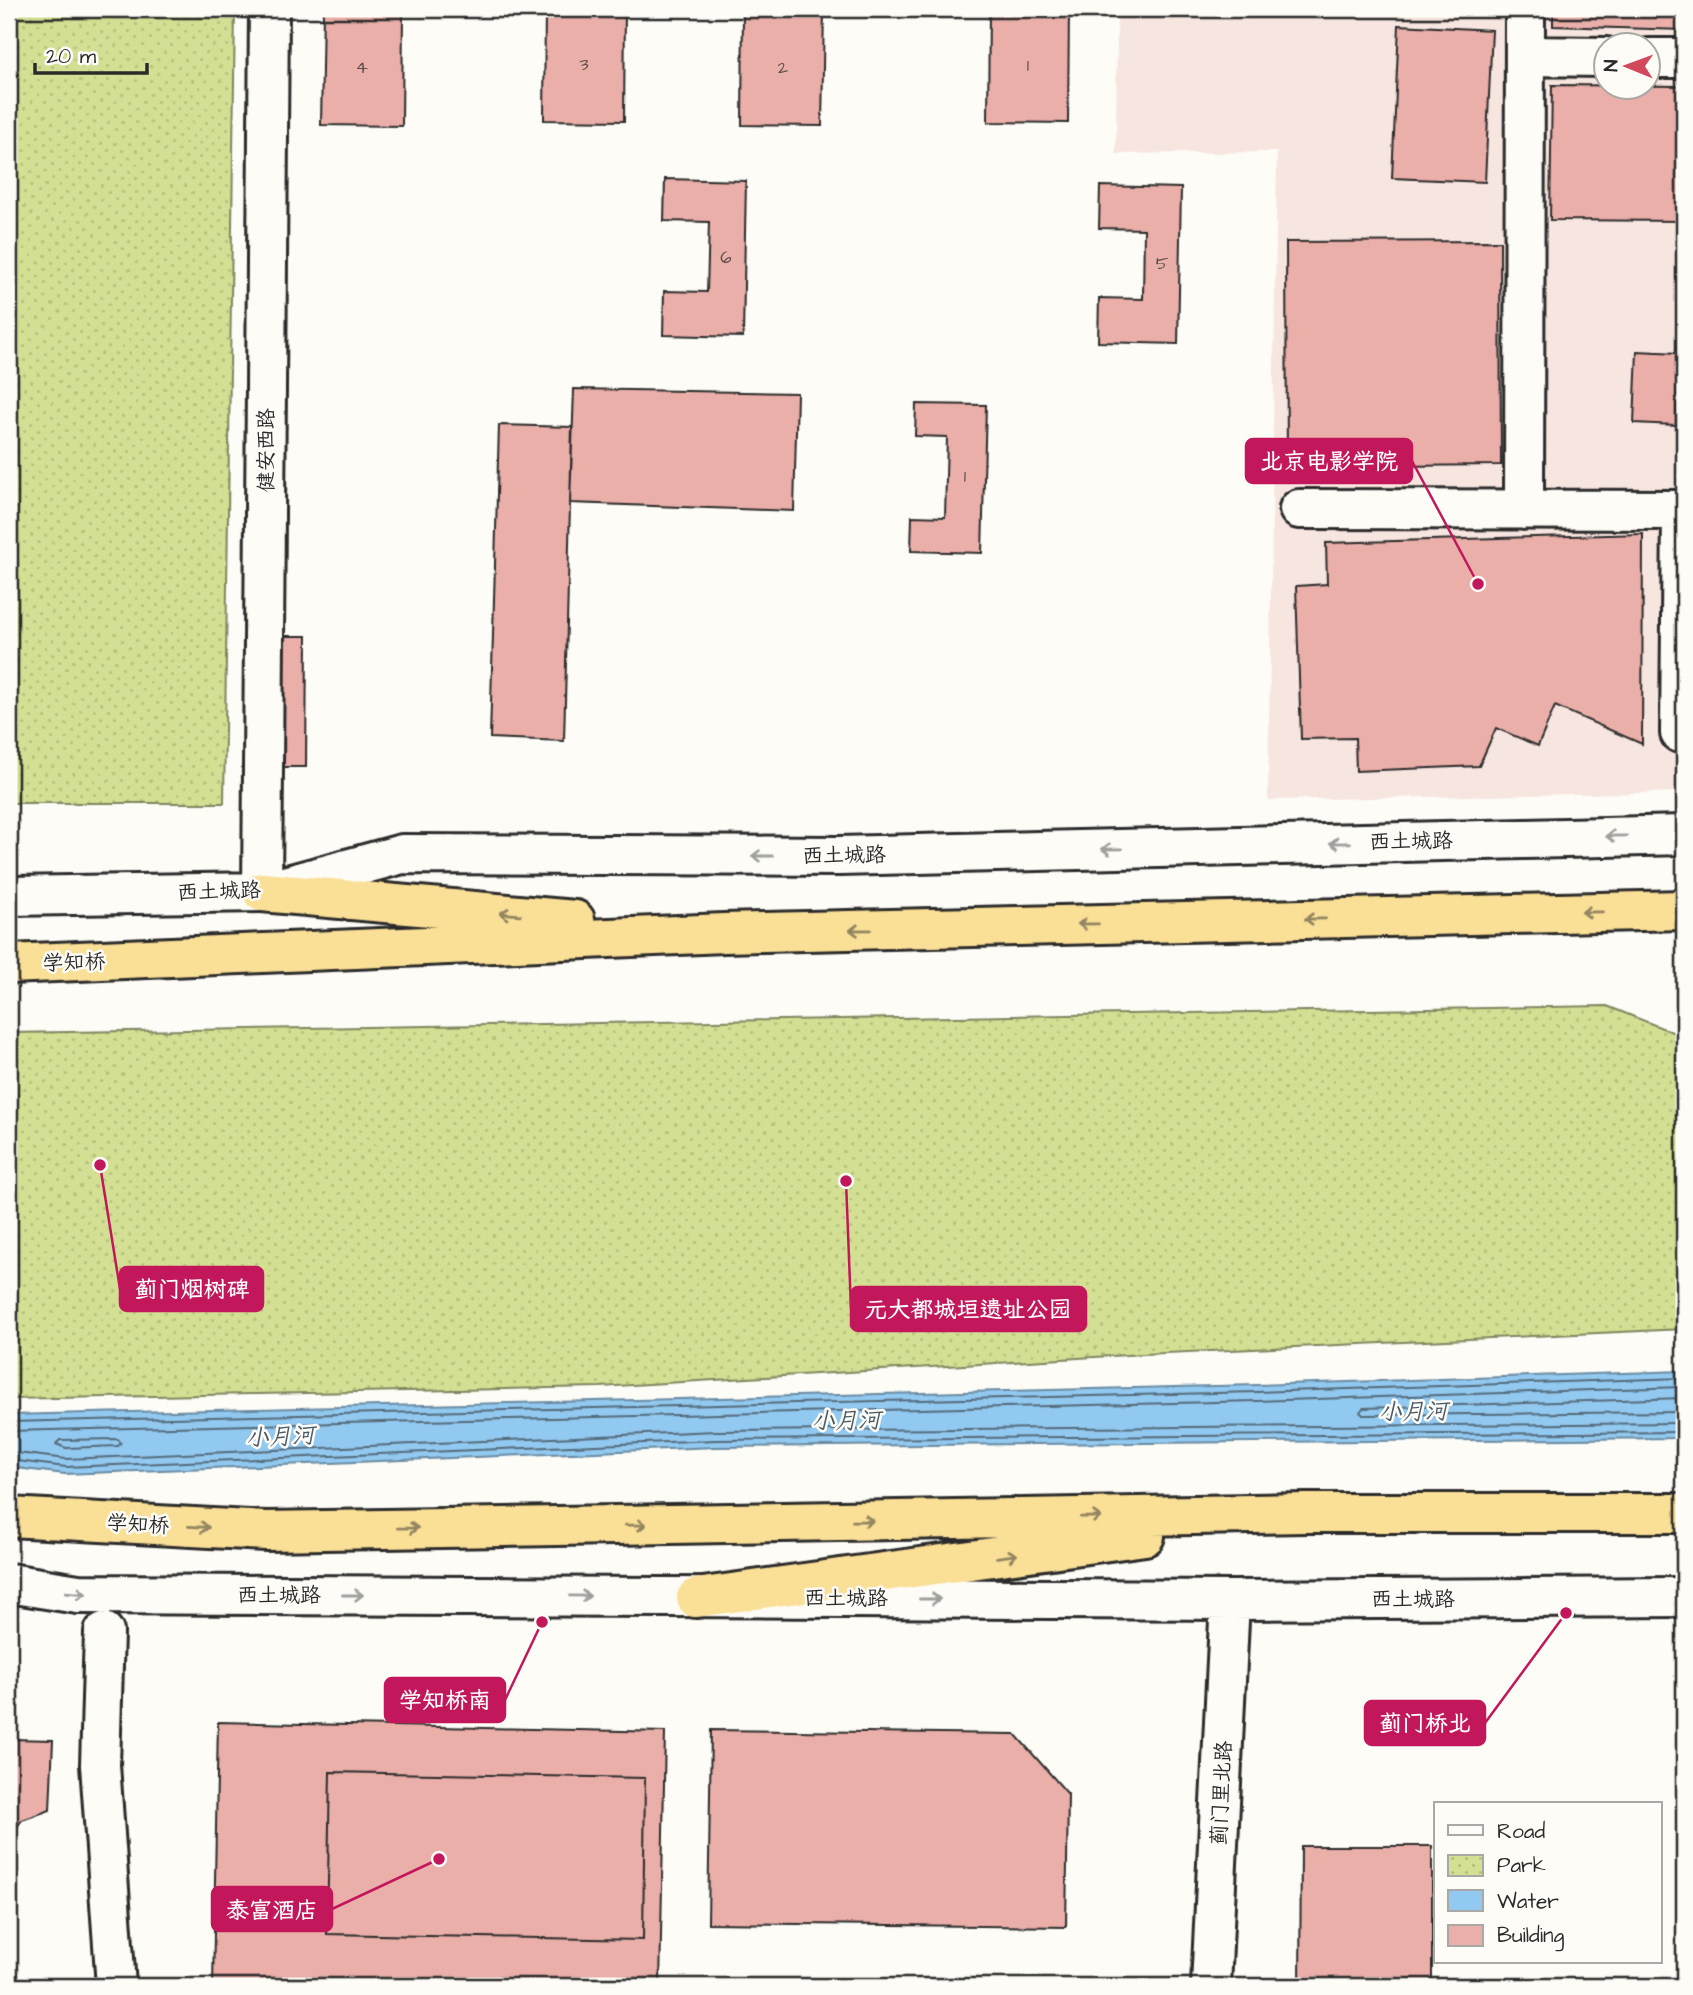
<svg xmlns="http://www.w3.org/2000/svg" width="1693" height="1995" font-family="'Architects Daughter','LXGW WenKai TC',sans-serif">
  <defs>
    <pattern id="park-dots" width="8" height="8" patternUnits="userSpaceOnUse" patternTransform="scale(1.75)"><rect width="8" height="8" fill="#d3df92"/><path d="M2 2h.1M6 6h.1" fill="none" stroke="#b5c07e" stroke-width="1.8" stroke-linecap="round"/></pattern>
  </defs>
  <rect width="100%" height="100%" fill="#fdfcf7"/>
  <filter id="ink" filterUnits="userSpaceOnUse"><feTurbulence type="fractalNoise" baseFrequency=".0143" numOctaves="2"/><feDisplacementMap in="SourceGraphic" scale="14" xChannelSelector="R" yChannelSelector="G"/><feConvolveMatrix kernelMatrix="1 2 1 2 8 2 1 2 1" color-interpolation-filters="sRGB"/></filter>
  <g filter="url(#ink)">
    <!-- built -->
    <path fill="#f7e5e0" fill-rule="evenodd" d="M 1117,9 L 1684,9 L 1684,792 L 1268,800 L 1277,152 L 1116,154 ZM 1606,46 L 1648,46 L 1648,88 L 1606,88 Z"/>
    <!-- park -->
    <path fill="url(#park-dots)" stroke="#7f855e" stroke-width="2" d="M 9,9 L 235,9 L 224,803 L 9,803 Z
      M 1607,1006 L 1672,1032 L 1684,1032 L 1684,1329 L 1144,1354 L 600,1387 L 9,1399 L 9,1033 Z"/>
    <!-- water -->
    <path fill="#92c9f0" stroke="#698aa1" stroke-width="2" d="M 1684,1371 L 1684,1438 L 716,1447 L 65,1474 L 9,1467 L 9,1415 L 1257,1385 Z"/>
    <g fill="none" stroke-linecap="round" stroke-linejoin="round">
      <!-- shore -->
      <path stroke="#546a7a" stroke-width="2" d="M 1684,1398 L 1363,1408 L 1360,1412 L 1363,1415 L 1684,1412
        M 9,1422 L 1257,1392 L 1684,1378
        M 9,1431 L 1257,1401 L 1684,1387
        M 118,1439 L 121,1443 L 118,1446 L 66,1448 L 56,1444 L 60,1440 Z
        M 9,1452 L 66,1459 L 716,1431 L 1684,1423
        M 9,1460 L 66,1467 L 716,1440 L 1684,1432"/>
    </g>
    <!-- building -->
    <path fill="#eaafa9" stroke="#2b2b2b" stroke-width="2" d="M 323,9 L 403,9 L 402,126 L 321,125 Z
      M 545,9 L 625,9 L 624,121 L 544,120 Z
      M 743,9 L 824,9 L 822,126 L 742,125 Z
      M 989,9 L 1069,9 L 1068,123 L 988,122 Z
      M 1553,9 L 1684,9 L 1684,30 L 1553,26 Z
      M 1399,25 L 1492,30 L 1485,182 L 1392,178 Z
      M 1552,85 L 1684,86 L 1684,221 L 1550,220 Z
      M 665,179 L 746,181 L 743,337 L 663,335 L 664,291 L 707,292 L 709,222 L 664,221 Z
      M 1100,186 L 1181,188 L 1178,344 L 1098,342 L 1099,298 L 1143,299 L 1144,229 L 1099,228 Z
      M 1500,241 L 1501,465 L 1287,467 L 1286,242 Z
      M 1637,351 L 1679,353 L 1676,425 L 1634,423 Z
      M 574,389 L 797,393 L 794,511 L 570,503 Z
      M 916,404 L 986,405 L 982,553 L 911,551 L 912,516 L 945,517 L 947,437 L 915,436 Z
      M 499,425 L 572,427 L 564,741 L 490,738 Z
      M 1643,534 L 1642,744 L 1555,706 L 1538,746 L 1496,728 L 1479,766 L 1356,771 L 1355,738 L 1301,739 L 1296,586 L 1327,584 L 1326,543 Z
      M 277,636 L 307,636 L 306,767 L 275,767 Z
      M 218,1722 L 665,1732 L 660,1986 L 213,1986 Z
      M 711,1730 L 1015,1734 L 1068,1794 L 1066,1927 L 708,1923 Z
      M 11,1739 L 53,1740 L 50,1810 L 22,1820 L 9,1838 L 9,1741 Z
      M 330,1772 L 645,1778 L 643,1940 L 327,1934 Z
      M 1301,1846 L 1432,1846 L 1432,1986 L 1300,1986 Z"/>
    <g fill="none" stroke-linecap="round" stroke-linejoin="round">
      <defs>
        <path id="minor" d="M 1525,56 L 1606,57
          M 1648,58 L 1684,58
          M 1299,509 L 1684,510
          M 1524,510 L 1525,9
          M 1680,733 L 1682,510
          M 262,892 L 269,9
          M 9,896 L 262,892 L 402,854 L 839,856 L 1684,835
          M 9,1583 L 78,1594 L 1230,1600 L 1684,1597
          M 104,1632 L 100,1765 L 116,1986
          M 1211,1986 L 1230,1600"/>
        <path id="highway" d="M 262,892 L 575,920
          M 9,964 L 724,933 L 1684,910
          M 9,1517 L 266,1531 L 1306,1513 L 1684,1513
          M 696,1598 L 1145,1536"/>
      </defs>
      <!-- minor casing -->
      <use href="#minor" stroke="#2b2b2b" stroke-width="44"/>
      <!-- highway casing -->
      <use href="#highway" stroke="#2b2b2b" stroke-width="44"/>
      <!-- minor -->
      <use href="#minor" stroke="#fdfcf7" stroke-width="38"/>
      <!-- highway -->
      <use href="#highway" stroke="#fadf96" stroke-width="38"/>
    </g>
    <!-- one-way arrows -->
    <defs><path id="oneway-shaft" d="M-6 0H5M1.5-3L5.5 0L1.5 3" fill="none" stroke-width="1.6" stroke-linecap="round" stroke-linejoin="round" transform="scale(1.75)"/></defs>
    <g stroke="#9e9e9b">
      <use href="#oneway-shaft" transform="translate(1616 836) rotate(179)"/>
      <use href="#oneway-shaft" transform="translate(1340 843) rotate(179)"/>
      <use href="#oneway-shaft" transform="translate(1112 849) rotate(179)"/>
      <use href="#oneway-shaft" transform="translate(762 856) rotate(-180)"/>
      <use href="#oneway-shaft" transform="translate(76 1593) rotate(5)"/>
      <use href="#oneway-shaft" transform="translate(353 1595)"/>
      <use href="#oneway-shaft" transform="translate(580 1596) rotate(1)"/>
      <use href="#oneway-shaft" transform="translate(930 1599)"/>
    </g>
    <g stroke="#928560">
      <use href="#oneway-shaft" transform="translate(1592 912) rotate(179)"/>
      <use href="#oneway-shaft" transform="translate(510 914) rotate(-175)"/>
      <use href="#oneway-shaft" transform="translate(1315 919) rotate(179)"/>
      <use href="#oneway-shaft" transform="translate(1088 924) rotate(179)"/>
      <use href="#oneway-shaft" transform="translate(860 930) rotate(179)"/>
      <use href="#oneway-shaft" transform="translate(1091 1517) rotate(-1)"/>
      <use href="#oneway-shaft" transform="translate(863 1521) rotate(-1)"/>
      <use href="#oneway-shaft" transform="translate(636 1525) rotate(-1)"/>
      <use href="#oneway-shaft" transform="translate(199 1527) rotate(3)"/>
      <use href="#oneway-shaft" transform="translate(408 1528) rotate(-1)"/>
      <use href="#oneway-shaft" transform="translate(1007 1556) rotate(-8)"/>
    </g>
  </g>
  <g text-anchor="middle" stroke-width="5" stroke-linejoin="round" paint-order="stroke">
    <!-- number labels -->
    <g font-size="18" fill="#5b4c4a">
      <text x="584" y="70">3</text>
      <text x="1028" y="71">1</text>
      <text x="362" y="73">4</text>
      <text x="783" y="73">2</text>
      <text x="726" y="263">6</text>
      <text x="1162" y="269">5</text>
      <text x="965" y="482">1</text>
    </g>
    <!-- street labels -->
    <g font-size="21" fill="#2b2b2b" stroke="#fdfcf7">
      <text transform="translate(266 450) rotate(-90)" y="7">健安西路</text>
      <text transform="translate(1411 841) rotate(-1)" y="7">西土城路</text>
      <text transform="translate(844 855) rotate(-1)" y="7">西土城路</text>
      <text transform="translate(219 891) rotate(-2)" y="7">西土城路</text>
      <text transform="translate(74 962) rotate(-2)" y="7">学知桥</text>
      <text transform="translate(138 1524) rotate(3)" y="7">学知桥</text>
      <text x="279" y="1602">西土城路</text>
      <text x="846" y="1605">西土城路</text>
      <text x="1413" y="1606">西土城路</text>
      <text transform="translate(1221 1793) rotate(-87)" y="7">蓟门里北路</text>
    </g>
    <!-- water labels -->
    <g font-size="23" font-style="italic" fill="#4a5a66" stroke="#fdfcf7">
      <text transform="translate(1413 1411) rotate(-1)" y="8">小月河</text>
      <text transform="translate(846 1420) rotate(-1)" y="8">小月河</text>
      <text transform="translate(280 1436) rotate(-3)" y="8">小月河</text>
    </g>
  </g>
  <!-- callouts -->
  <path fill="none" stroke="#c2185b" stroke-width="2.5" d="M1478 584L1412 461M100 1165L120 1289M846 1181L851 1309M542 1622L505 1700M1566 1613L1485 1723M439 1859L332 1909"/>
  <g fill="#c2185b" stroke="#fdfcf7" stroke-width="2.5">
    <circle cx="1478" cy="584" r="7"/>
    <circle cx="100" cy="1165" r="7"/>
    <circle cx="846" cy="1181" r="7"/>
    <circle cx="542" cy="1622" r="7"/>
    <circle cx="1566" cy="1613" r="7"/>
    <circle cx="439" cy="1859" r="7"/>
  </g>
  <g fill="#c2185b" stroke="#c2185b" stroke-width="2.5">
    <rect x="1246" y="439" width="166" height="44" rx="7"/>
    <rect x="120" y="1267" width="143" height="44" rx="7"/>
    <rect x="851" y="1287" width="235" height="44" rx="7"/>
    <rect x="385" y="1678" width="120" height="44" rx="7"/>
    <rect x="1365" y="1701" width="120" height="44" rx="7"/>
    <rect x="212" y="1887" width="120" height="44" rx="7"/>
  </g>
  <g font-size="23" text-anchor="middle" font-weight="bold" fill="#fff">
    <text x="1329" y="469">北京电影学院</text>
    <text x="192" y="1297">蓟门烟树碑</text>
    <text x="968" y="1317">元大都城垣遗址公园</text>
    <text x="445" y="1708">学知桥南</text>
    <text x="1425" y="1731">蓟门桥北</text>
    <text x="272" y="1918">泰富酒店</text>
  </g>
  <!-- margin -->
  <rect width="1693" height="1995" fill="none" stroke="#fdfcf7" stroke-width="35"/>
  <rect x="18" y="18" width="1658" height="1960" fill="none" stroke="#2b2b2b" stroke-width="2.5" filter="url(#ink)"/>
  <!-- legend -->
  <rect x="1434" y="1802" width="228" height="161" fill="#fdfcf7" stroke="#a9a8a5" stroke-width="2"/>
  <rect x="1448" y="1825" width="35" height="10" fill="#fdfcf7" stroke="#a9a8a5" stroke-width="2"/>
  <text x="1497" y="1838" font-size="21" fill="#2b2b2b">Road</text>
  <rect x="1448" y="1855" width="35" height="21" fill="url(#park-dots)" stroke="#a9a8a5" stroke-width="2"/>
  <text x="1497" y="1872" font-size="21" fill="#2b2b2b">Park</text>
  <rect x="1448" y="1890" width="35" height="21" fill="#92c9f0" stroke="#a9a8a5" stroke-width="2"/>
  <text x="1497" y="1908" font-size="21" fill="#2b2b2b">Water</text>
  <rect x="1448" y="1925" width="35" height="21" fill="#eaafa9" stroke="#a9a8a5" stroke-width="2"/>
  <text x="1497" y="1942" font-size="21" fill="#2b2b2b">Building</text>
  <!-- north arrow -->
  <g transform="translate(1627 66) rotate(271)"><circle r="33" fill="#fdfcf7" stroke="#a9a8a5" stroke-width="2"/>
  <path d="M0-5L12 26L0 18L-12 26Z" fill="#d1495b"/>
  <text y="-10" font-size="19" font-weight="bold" text-anchor="middle" fill="#2b2b2b">N</text>
  </g>
  <!-- scale -->
  <path d="M35 63v10h112v-10" fill="none" stroke="#2b2b2b" stroke-width="3.5"/>
  <text x="46" y="63" font-size="21" fill="#2b2b2b" stroke="#fdfcf7" stroke-width="5" paint-order="stroke">20 m</text>
</svg>
